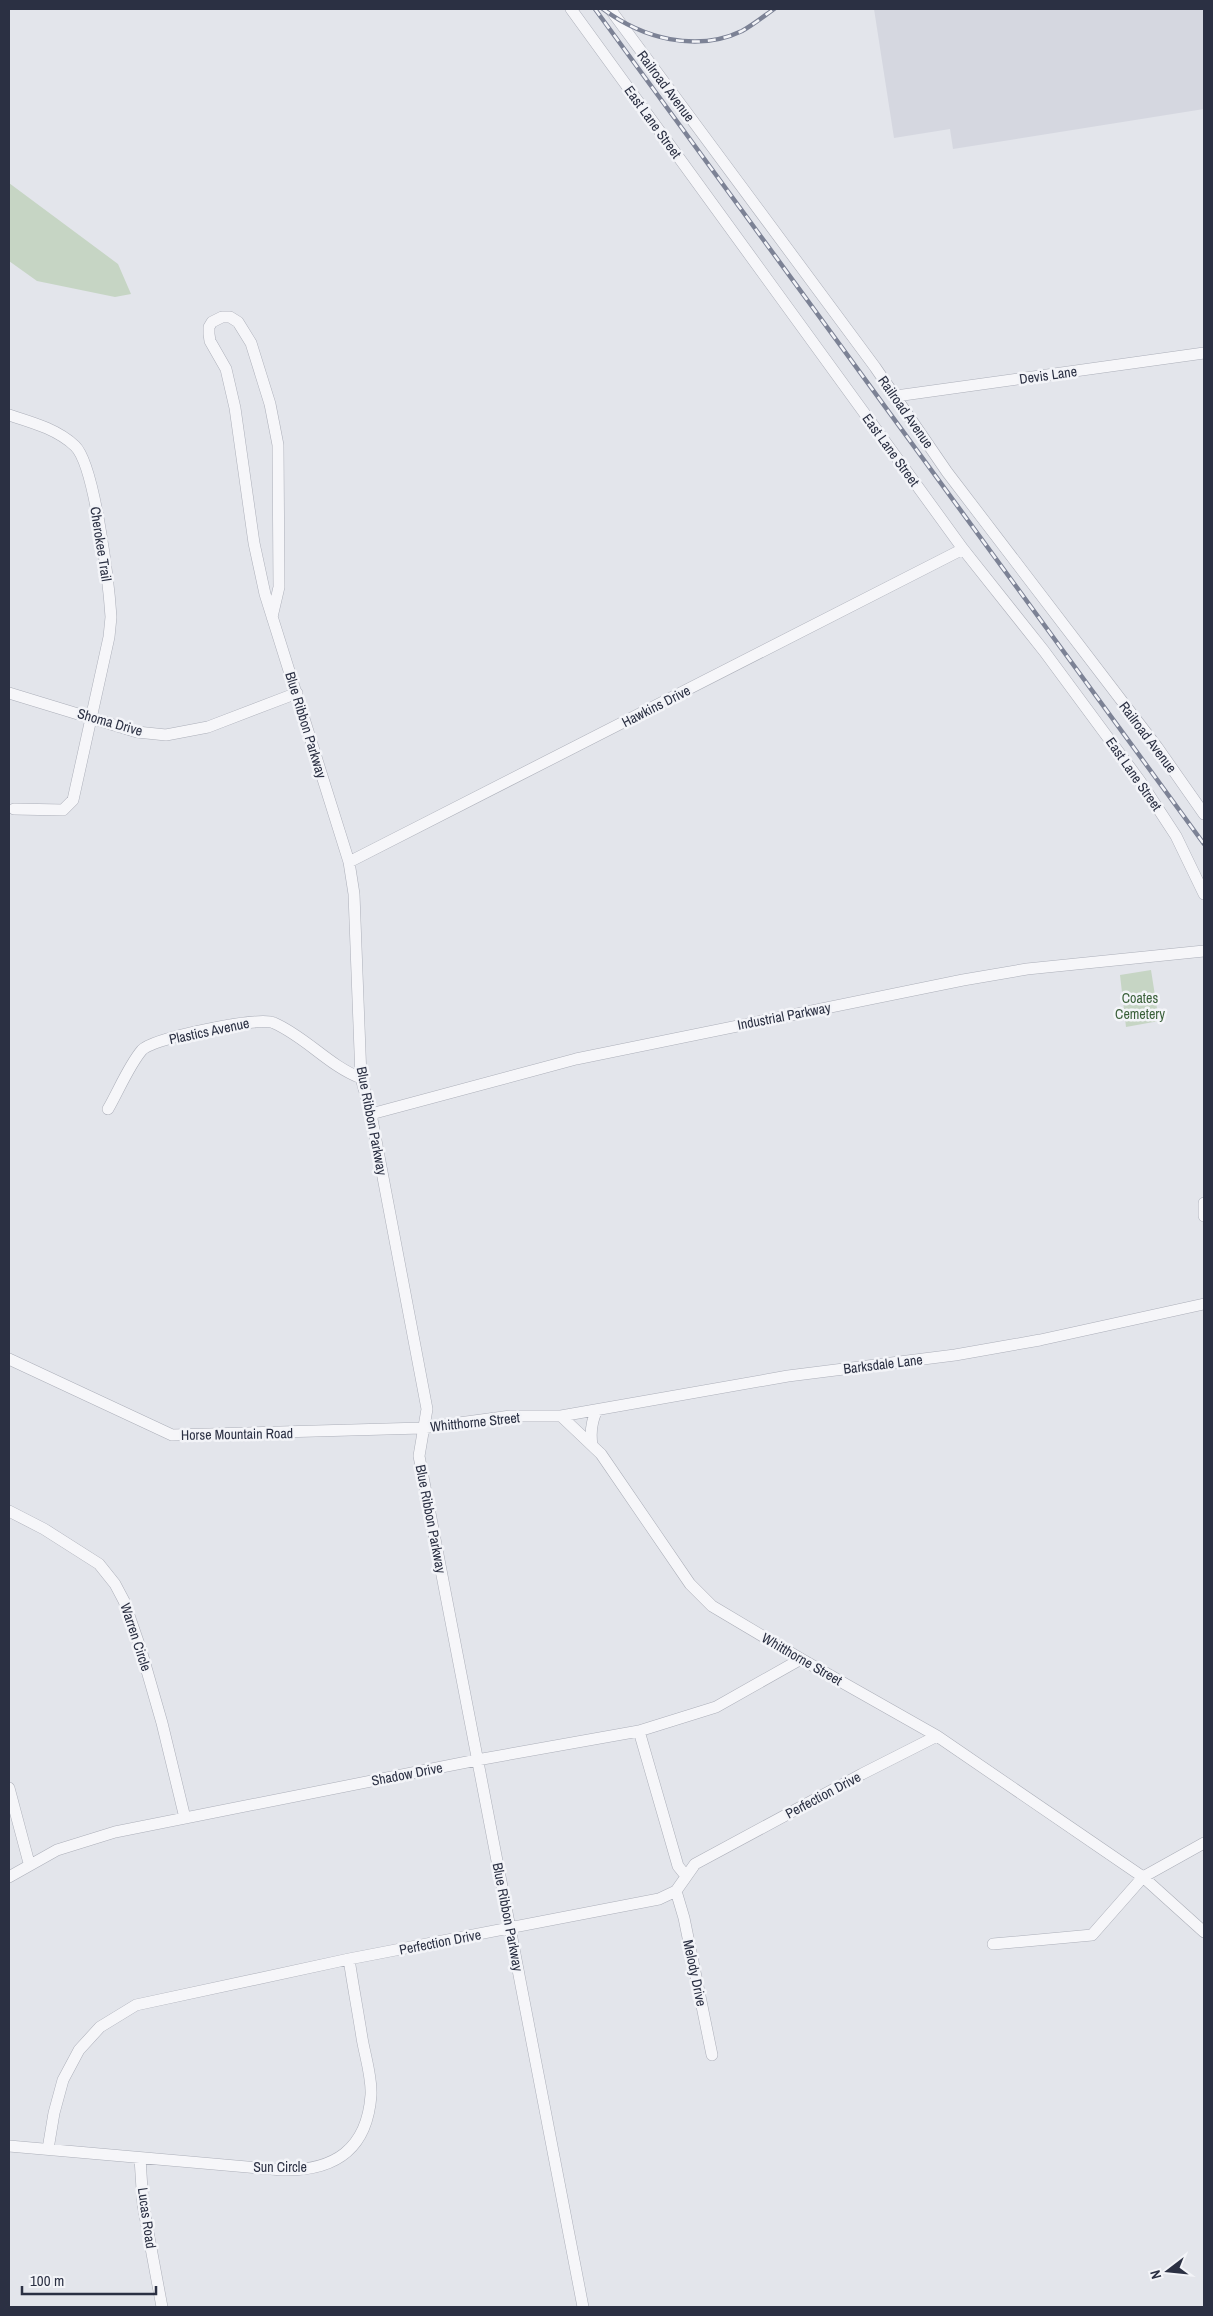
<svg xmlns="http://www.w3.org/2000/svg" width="1213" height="2316" font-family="'Archivo Narrow',sans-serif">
  <rect width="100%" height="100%" fill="#e3e5eb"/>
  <!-- built -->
  <path fill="#d5d7e0" d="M 874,9 L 1204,9 L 1204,109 L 953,149 L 950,129 L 894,138 Z"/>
  <!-- green -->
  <path fill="#c6d5c4" d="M 9,183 L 118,264 L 131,294 L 115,297 L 37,281 L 9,261 Z
    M 1151,970 L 1159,1021 L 1126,1027 L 1120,975 Z"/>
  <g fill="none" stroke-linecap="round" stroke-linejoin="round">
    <defs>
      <path id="minor" d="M 571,9 L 963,549 L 1044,651 L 1140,781 L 1176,836 L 1204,894
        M 610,9 L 875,367 L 947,472 L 1157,747 L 1204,814
        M 898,400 L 896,396 L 1204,353
        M 9,415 C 31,422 57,429 75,446 C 95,465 109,586 111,617 L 109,637 L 73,800 L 63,810 L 14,809
        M 272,617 L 279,587 L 278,445 L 270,404 L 251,343 L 238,322 L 230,317 L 222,317 L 212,322 L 209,327 L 209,334 L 210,341 L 226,369 L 235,408 L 254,543 L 265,594 L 349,862 L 354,894 L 361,1078 L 371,1114 L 427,1409 L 419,1456 L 583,2307
        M 9,693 L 137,732 L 166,735 L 208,727 L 297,693
        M 349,862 L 963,549
        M 108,1109 C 118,1092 129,1065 142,1050 C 153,1038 260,1016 274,1023 C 306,1037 329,1066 361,1078
        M 371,1114 L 576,1059 L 963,980 L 1027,969 L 1204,951
        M 1204,1203 L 1204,1216
        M 9,1359 L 172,1435 L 422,1428 L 511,1416 L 561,1416 L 601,1454 L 690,1584 L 712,1606 L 801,1659 L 937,1736 L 1143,1877 L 1204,1932
        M 561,1416 L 788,1376 L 955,1355 L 1040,1340 L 1204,1304
        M 592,1445 C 590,1432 591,1422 597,1410
        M 9,1511 L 44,1529 L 99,1564 L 115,1584 L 124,1601 L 141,1650 L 162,1723 L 185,1818
        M 639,1731 L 678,1866 L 686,1876
        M 9,1788 L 29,1863
        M 9,1877 L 57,1850 L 115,1832 L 477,1760 L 639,1731 L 716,1707 L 801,1659
        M 676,1891 L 684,1918 L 712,2055
        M 993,1944 L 1092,1935 L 1143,1877 L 1204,1843
        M 9,2146 L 282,2170 C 334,2171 367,2150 371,2095 C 372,2077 365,2056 362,2038 C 358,2012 353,1986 349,1959
        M 48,2149 L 54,2113 L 63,2080 L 79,2050 L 100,2027 L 136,2005 L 349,1959 L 659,1899 L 676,1891 L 695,1864 L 862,1774 L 937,1736
        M 140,2158 L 143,2205 L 162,2307"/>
    </defs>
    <!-- minor casing -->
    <use href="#minor" stroke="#acafb9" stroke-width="12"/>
    <!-- minor -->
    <use href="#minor" stroke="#f6f6f9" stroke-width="11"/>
    <defs>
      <path id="rail" d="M 595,9 L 1204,844
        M 603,9 C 642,38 696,53 742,31 C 753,25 764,16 774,9"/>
    </defs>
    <!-- rail casing -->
    <use href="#rail" stroke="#7c8295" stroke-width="4.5"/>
    <!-- rail -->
    <use href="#rail" stroke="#f3f4f8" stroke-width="2.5" stroke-dasharray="8" stroke-linecap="butt"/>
  </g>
  <g text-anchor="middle" stroke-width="5" stroke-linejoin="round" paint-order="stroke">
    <!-- street labels -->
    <g font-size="14" fill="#2b3043" stroke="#f3f4f8">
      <text transform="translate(666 86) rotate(53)" y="5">Railroad Avenue</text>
      <text transform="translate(653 122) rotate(54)" y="5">East Lane Street</text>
      <text transform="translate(1048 375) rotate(-8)" y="5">Devis Lane</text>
      <text transform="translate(906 412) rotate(55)" y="5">Railroad Avenue</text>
      <text transform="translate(891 450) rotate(54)" y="5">East Lane Street</text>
      <text transform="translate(101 544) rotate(81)" y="5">Cherokee Trail</text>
      <text transform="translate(656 706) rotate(-27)" y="5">Hawkins Drive</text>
      <text transform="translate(110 722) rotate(16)" y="5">Shoma Drive</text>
      <text transform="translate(306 725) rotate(73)" y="5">Blue Ribbon Parkway</text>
      <text transform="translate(1148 737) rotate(53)" y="5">Railroad Avenue</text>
      <text transform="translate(1134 774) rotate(55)" y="5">East Lane Street</text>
      <text transform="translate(784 1016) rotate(-11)" y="5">Industrial Parkway</text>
      <text transform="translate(209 1031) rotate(-12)" y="5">Plastics Avenue</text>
      <text transform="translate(372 1121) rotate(79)" y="5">Blue Ribbon Parkway</text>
      <text transform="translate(883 1364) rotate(-7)" y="5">Barksdale Lane</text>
      <text transform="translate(475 1422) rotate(-6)" y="5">Whitthorne Street</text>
      <text transform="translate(237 1434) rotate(-1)" y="5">Horse Mountain Road</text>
      <text transform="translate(431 1519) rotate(79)" y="5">Blue Ribbon Parkway</text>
      <text transform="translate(136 1637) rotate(72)" y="5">Warren Circle</text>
      <text transform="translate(802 1659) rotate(30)" y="5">Whitthorne Street</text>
      <text transform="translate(407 1774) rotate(-11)" y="5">Shadow Drive</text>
      <text transform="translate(823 1795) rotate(-28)" y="5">Perfection Drive</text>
      <text transform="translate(508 1917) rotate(79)" y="5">Blue Ribbon Parkway</text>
      <text transform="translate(440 1942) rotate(-11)" y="5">Perfection Drive</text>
      <text transform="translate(695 1973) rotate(78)" y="5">Melody Drive</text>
      <text x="280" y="2172">Sun Circle</text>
      <text transform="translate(147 2218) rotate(82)" y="5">Lucas Road</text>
    </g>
    <!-- park labels -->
    <g font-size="14" fill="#395f38" stroke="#f3f4f8">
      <text x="1140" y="1003">Coates<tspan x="1140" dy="16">Cemetery</tspan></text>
    </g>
  </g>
  <!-- border -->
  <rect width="1213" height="2316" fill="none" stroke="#2b3043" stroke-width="20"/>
  <!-- north arrow -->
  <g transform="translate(1168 2271) rotate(254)" stroke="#f3f4f8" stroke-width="4" paint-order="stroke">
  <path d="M0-4L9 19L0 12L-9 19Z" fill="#2b3043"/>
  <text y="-8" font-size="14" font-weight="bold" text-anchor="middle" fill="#2b3043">N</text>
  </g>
  <!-- scale -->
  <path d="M22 2286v8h134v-8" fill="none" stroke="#2b3043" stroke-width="2.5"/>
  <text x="30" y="2286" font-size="15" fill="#2b3043" stroke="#f3f4f8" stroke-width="4" paint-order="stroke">100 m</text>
</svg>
